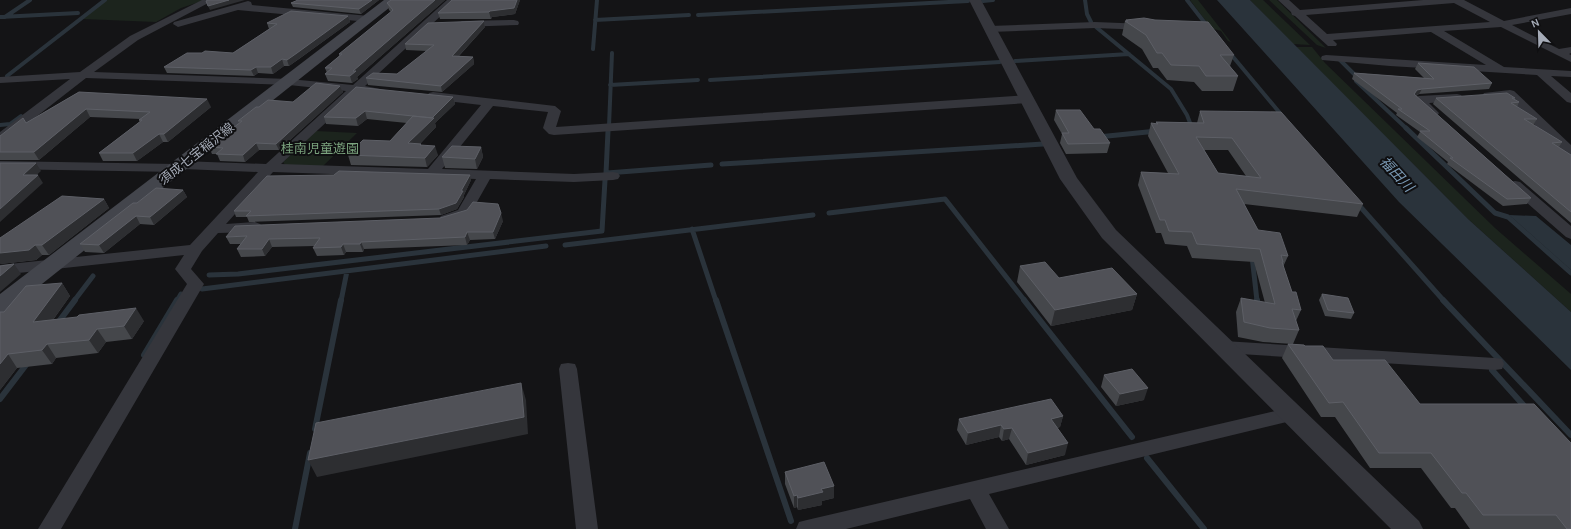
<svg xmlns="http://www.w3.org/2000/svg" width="1571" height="529" font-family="Karla,'Noto Sans JP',sans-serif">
  <rect width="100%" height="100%" fill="#141416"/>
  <!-- green -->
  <path fill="#1c241d" d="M 106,0 L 205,0 L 181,8 L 156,22 L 83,19 Z
    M 1190,0 L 1198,0 L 1231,42 L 1228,41 L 1221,31 L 1211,28 Z
    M 1250,0 L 1263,0 L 1310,45 L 1293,44 Z
    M 1269,0 L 1277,0 L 1326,48 L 1317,45 Z
    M 1296,47 L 1312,47 L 1325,63 L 1495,228 L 1571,294 L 1571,312 L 1468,219 Z
    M 316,131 L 357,133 L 322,167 L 286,166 L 283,162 Z"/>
  <!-- water -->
  <path fill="#2a333b" d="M 1217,0 L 1250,0 L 1468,219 L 1571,312 L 1571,370 L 1399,202 Z
    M 1509,215 L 1536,216 L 1571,245 L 1571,270 Z"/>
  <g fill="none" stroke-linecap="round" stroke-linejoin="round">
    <!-- stream-far2 -->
    <path stroke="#2a333b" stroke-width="4" d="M 1085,0 L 1087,14 L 1091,22
      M 1187,0 L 1208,27
      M 983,1 L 993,0
      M 698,15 L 968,1
      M 0,17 L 78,13
      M 5,17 L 30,0
      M 595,20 L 689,15
      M 1096,27 L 1171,89 L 1187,115 L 1192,128
      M 593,49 L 597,0
      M 1229,52 L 1284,118
      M 1340,60 L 1358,78
      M 1015,61 L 1129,54
      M 7,76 L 105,0
      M 710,80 L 1000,62
      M 1356,81 L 1407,129
      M 610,85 L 698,80
      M 0,125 L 10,124 L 21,116
      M 609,126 L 612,53"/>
    <!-- stream-far1 -->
    <path stroke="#2a333b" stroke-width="5" d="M 1406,128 L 1495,213 L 1508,217 L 1571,273
      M 1098,137 L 1157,131
      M 722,164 L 1043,144
      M 606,173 L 608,131
      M 607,173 L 711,165
      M 1357,203 L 1444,301
      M 829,213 L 945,199 L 1025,301
      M 692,229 L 716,301
      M 565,245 L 813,215
      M 1252,256 L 1257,301
      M 209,275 L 238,274 L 602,231 L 605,180
      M 202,289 L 546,246
      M 74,301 L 93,276
      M 177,301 L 181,294
      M 341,301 L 347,271"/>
    <!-- stream -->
    <path stroke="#2a333b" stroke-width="6" d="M 716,300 L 791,521
      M 1024,300 L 1132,437
      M 1257,300 L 1258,307
      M 1443,300 L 1571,435
      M 57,324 L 75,300
      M 144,355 L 177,300
      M 1492,370 L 1526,408
      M 0,399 L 29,361
      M 315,429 L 341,300
      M 1147,458 L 1204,529
      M 295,529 L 310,453"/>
    <!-- minor -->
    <path fill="#35363c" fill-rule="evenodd" d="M 202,0 L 214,0 L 138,40 L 94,72 L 289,79 L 353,85 L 447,0 L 458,0 L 365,86 L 380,89 L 382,91 L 380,93 L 358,93 L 281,164 L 428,169 L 481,105 L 429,99 L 427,96 L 429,93 L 433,92 L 555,106 L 561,111 L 556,127 L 1028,95 L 1032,96 L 1034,99 L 1032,102 L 1028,103 L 554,135 L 549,134 L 543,128 L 548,112 L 493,106 L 442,169 L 574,174 L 613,172 L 618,173 L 620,176 L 618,179 L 613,180 L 574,182 L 490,179 L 469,216 L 446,223 L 441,222 L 439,219 L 441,216 L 458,210 L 476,179 L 273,172 L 226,224 L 255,222 L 260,224 L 263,227 L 260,230 L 255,232 L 218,233 L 202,251 L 191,269 L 204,284 L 61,529 L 38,529 L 187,284 L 175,269 L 184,255 L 0,275 L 0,265 L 190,245 L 258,172 L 183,169 L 177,172 L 0,169 L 0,161 L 175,164 L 181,161 L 266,164 L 346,91 L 289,85 L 86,78 L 5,141 L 0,142 L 0,132 L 70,79 L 0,83 L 0,77 L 80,72 L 130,36 Z
      M 1278,0 L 1289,0 L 1300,10 L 1423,0 L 1464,0 L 1504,21 L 1571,8 L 1571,14 L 1512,25 L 1559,49 L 1571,47 L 1571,53 L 1569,54 L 1571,55 L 1571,62 L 1501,27 L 1444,31 L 1504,67 L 1571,71 L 1571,77 L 1551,76 L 1571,93 L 1571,103 L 1567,102 L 1537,75 L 1390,66 L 1322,60 L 1321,58 L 1322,56 L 1326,55 L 1486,65 L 1431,32 L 1333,40 L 1337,44 L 1336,46 L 1328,46 L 1295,16 L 1292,15 L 1291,12 ZM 1454,3 L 1490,22 L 1327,34 L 1306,15 Z
      M 248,1 L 251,2 L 252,5 L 369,16 L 374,19 L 369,22 L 238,10 L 178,27 L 173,24 L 174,22 Z
      M 514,20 L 518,21 L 519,23 L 518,25 L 462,27 L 457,24 L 462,21 Z
      M 1095,22 L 1146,24 L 1151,27 L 1146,30 L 1095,28 L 990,32 L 985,29 L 990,26 Z
      M 1510,90 L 1514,91 L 1571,145 L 1571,156 L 1566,155 L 1507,98 L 1484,99 L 1482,96 L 1484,93 Z
      M 1457,94 L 1461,95 L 1463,98 L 1461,101 L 1429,103 L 1439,113 L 1437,116 C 1428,118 1418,108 1413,100 L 1415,97 L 1419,96 Z
      M 1515,181 L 1520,182 L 1571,226 L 1571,239 L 1566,237 L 1510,188 L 1508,185 L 1510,182 Z
      M 1224,341 L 1495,358 L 1502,359 L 1504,364 L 1502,369 L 1495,370 L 1224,353 L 1218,351 L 1215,347 L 1218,343 Z
      M 568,363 L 575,364 L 577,369 L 598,529 L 576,529 L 559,369 L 561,364 Z
      M 1292,407 L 1299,409 L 1302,414 L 1299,419 L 989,494 L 1009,529 L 986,529 L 970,499 L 846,529 L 796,529 L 799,522 L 807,520 Z"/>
    <!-- tertiary -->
    <path fill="#35363c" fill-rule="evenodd" d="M 969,0 L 981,0 L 1077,178 L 1116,230 L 1419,521 L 1423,529 L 1391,529 L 1102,238 L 1060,179 Z"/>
    <!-- secondary -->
    <path fill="#43454c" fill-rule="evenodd" d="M 384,0 L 399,0 L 8,311 L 0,313 L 0,294 Z"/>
  </g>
  <!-- wall -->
  <path fill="#45474b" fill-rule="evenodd" d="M 298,0 L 379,0 L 361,14 L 293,7 L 291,3 Z
    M 445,0 L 357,77 L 358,79 L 352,83 L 328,81 L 325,74 L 327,73 L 325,68 L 339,56 L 339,54 L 391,12 L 389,10 L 387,3 Z
    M 452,0 L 520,0 L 515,14 L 492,17 L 491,19 L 440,19 L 438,13 Z
    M 348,16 L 350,22 L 299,59 L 289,66 L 284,66 L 273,74 L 258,73 L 254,76 L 167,73 L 164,67 L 202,53 L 233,53 L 269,29 L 267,23 Z
    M 1126,20 L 1234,55 L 1230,66 L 1238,76 L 1233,91 L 1202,91 L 1194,82 L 1167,80 L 1158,68 L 1153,68 L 1142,49 L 1122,35 L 1125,21 L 1126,21 Z
    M 484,21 L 485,27 L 459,56 L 473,57 L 474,64 L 442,92 L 368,85 L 366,78 L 397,74 L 427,51 L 406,50 L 405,44 Z
    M 1418,63 L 1492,83 L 1489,89 L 1419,94 L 1416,96 L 1531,198 L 1527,204 L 1503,206 L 1447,164 L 1448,162 L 1417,137 L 1420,132 L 1396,115 L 1397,113 L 1352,79 L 1354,73 L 1424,78 L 1415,69 Z
    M 340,86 L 343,92 L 279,150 L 259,150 L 245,162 L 220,161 L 217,154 L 212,154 L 209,147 L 239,124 L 238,121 L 259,107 L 293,102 Z
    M 79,92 L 211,107 L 168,142 L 163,142 L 137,161 L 103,161 L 99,153 L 137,124 L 140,122 L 139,120 L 141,119 L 90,117 L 39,160 L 0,160 L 0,136 L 26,123 Z
    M 453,97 L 455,104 L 435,123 L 436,127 L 420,144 L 421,144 L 421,145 L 438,155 L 427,167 L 351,165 L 348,155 L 390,141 L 407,123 L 367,119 L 358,126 L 326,124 L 324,117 Z
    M 1436,98 L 1515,98 L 1514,99 L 1519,102 L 1517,107 L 1537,119 L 1533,125 L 1562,142 L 1559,147 L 1571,155 L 1571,223 L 1433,104 Z
    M 1056,110 L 1094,129 L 1110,143 L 1107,153 L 1066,154 L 1060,143 L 1062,134 L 1054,120 Z
    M 1200,111 L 1363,204 L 1357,217 L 1244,204 L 1258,230 L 1288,256 L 1283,267 L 1292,292 L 1301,310 L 1296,321 L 1299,330 L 1293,344 L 1263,342 L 1238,337 L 1236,312 L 1241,298 L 1265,303 L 1254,262 L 1192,258 L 1187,246 L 1165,244 L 1161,233 L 1156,233 L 1138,185 L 1141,172 L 1168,173 L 1148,136 L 1151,123 L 1156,124 L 1156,122 L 1197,123 ZM 1204,150 L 1228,150 L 1246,176 L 1218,173 Z
    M 481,147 L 483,157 L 477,169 L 445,168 L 442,157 Z
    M 470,175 L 471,180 L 464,195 L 464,197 L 457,209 L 441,215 L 249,222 L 247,217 L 236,217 L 234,211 Z
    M 183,190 L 187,197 L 154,225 L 140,224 L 104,253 L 85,252 L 80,244 L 137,203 Z
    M 104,199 L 109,208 L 49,255 L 42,255 L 36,260 L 0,264 Z
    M 503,221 L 495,239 L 470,240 L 467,245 L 364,249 L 363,252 L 346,252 L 344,255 L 317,256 L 313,248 L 315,246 L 272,247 L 265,256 L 241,257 L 237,249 L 241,244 L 230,244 L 226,237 Z
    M 1020,266 L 1059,278 L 1137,294 L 1132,310 L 1051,326 L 1017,282 Z
    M 62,283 L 70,296 L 53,320 L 144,321 L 132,339 L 106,342 L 98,353 L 56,358 L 52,364 L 17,368 L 0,390 L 4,312 Z
    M 1322,294 L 1354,313 L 1351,319 L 1325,316 L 1319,300 Z
    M 1288,344 L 1305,346 L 1333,360 L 1420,404 L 1534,404 L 1571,529 L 1470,529 L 1455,508 L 1451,508 L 1421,468 L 1370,468 L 1335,417 L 1321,417 L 1282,358 Z
    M 1104,375 L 1144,400 L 1116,406 L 1101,387 Z
    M 1063,416 L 1060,427 L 1057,428 L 1065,455 L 1026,465 L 1009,439 L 1002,441 L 999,437 L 966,445 L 957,430 L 959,419 Z
    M 785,472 L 834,486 L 834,498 L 822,501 L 822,505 L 798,510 L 797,507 L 794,508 L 785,484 Z"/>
  <!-- shaded-wall -->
  <path fill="#2d2e31" d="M 229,0 L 245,0 L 210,10 L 208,6 Z
    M 372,0 L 379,0 L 361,14 L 359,9 Z
    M 435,0 L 445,0 L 357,77 L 358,79 L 352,83 L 350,76 L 353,71 Z
    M 517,0 L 520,0 L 515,14 L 492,17 L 491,19 L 489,12 L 490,11 Z
    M 348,16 L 350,22 L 289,66 L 287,60 Z
    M 484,21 L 485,27 L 453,62 L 452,56 Z
    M 473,57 L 474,64 L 442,92 L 441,86 Z
    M 282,59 L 284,66 L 273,74 L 271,67 Z
    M 256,67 L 258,73 L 254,76 L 251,70 Z
    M 340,86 L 343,92 L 279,150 L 276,144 Z
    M 1422,89 L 1419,94 L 1414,96 L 1417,90 Z
    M 453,97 L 455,104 L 435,123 L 436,127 L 411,153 L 408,143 L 431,118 Z
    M 207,99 L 211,107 L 168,142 L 164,134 Z
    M 86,109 L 90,117 L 39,160 L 34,152 Z
    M 365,111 L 367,119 L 358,126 L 356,118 Z
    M 159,134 L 163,142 L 137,161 L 133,153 Z
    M 256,143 L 259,150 L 245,162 L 243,155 Z
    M 435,146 L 438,155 L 427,167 L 425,158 Z
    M 481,147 L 483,157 L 477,169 L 475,159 Z
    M 36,163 L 41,171 L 28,183 L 23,175 Z
    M 38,175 L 43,183 L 0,222 L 0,209 Z
    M 470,175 L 471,180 L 464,195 L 464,197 L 457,209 L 441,215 L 439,209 L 461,191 Z
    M 183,190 L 187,197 L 154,225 L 150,217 Z
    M 104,199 L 109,208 L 49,255 L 42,245 Z
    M 501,213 L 503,221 L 495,239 L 493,232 Z
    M 136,216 L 140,224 L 104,253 L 99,245 Z
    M 467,232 L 470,240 L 467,245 L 465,237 Z
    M 269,239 L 272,247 L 265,256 L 262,249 Z
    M 361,242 L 364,249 L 363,252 L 360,244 Z
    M 343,244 L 346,252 L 344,255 L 341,247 Z
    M 35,245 L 42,255 L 36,260 L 0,264 L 0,253 Z
    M 14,264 L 21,274 L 0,292 L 0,276 Z
    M 62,283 L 70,296 L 42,335 L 33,322 Z
    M 1137,294 L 1132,310 L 1051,326 L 1055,310 Z
    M 136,308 L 144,321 L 132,339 L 124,326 Z
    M 97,329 L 106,342 L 98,353 L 89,340 Z
    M 47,344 L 56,358 L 52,364 L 42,350 Z
    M 8,354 L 17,368 L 0,390 L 0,364 Z
    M 521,383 L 526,400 L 528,434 L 317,477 L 308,460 Z
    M 1148,388 L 1144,400 L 1116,406 L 1120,394 Z
    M 1063,416 L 1060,427 L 1048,430 L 1051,419 Z
    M 1001,425 L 999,437 L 966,445 L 968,433 Z
    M 1012,428 L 1009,439 L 1002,441 L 1004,429 Z
    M 1068,443 L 1065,455 L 1026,465 L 1028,453 Z
    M 834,486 L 834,498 L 822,501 L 822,505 L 798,510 L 798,498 L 821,489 Z
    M 797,495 L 797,507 L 794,508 L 794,496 Z"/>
  <!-- building -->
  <path fill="#505157" stroke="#5d5f66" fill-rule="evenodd" d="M 208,0 L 229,0 L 208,6 L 206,1 Z
    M 298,0 L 372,0 L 359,9 L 291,3 Z
    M 391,0 L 435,0 L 353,71 L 356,71 L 350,76 L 325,74 L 332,68 L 325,68 L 342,54 L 339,54 L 393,10 L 387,3 Z
    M 452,0 L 517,0 L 514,8 L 490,11 L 489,12 L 438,13 Z
    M 291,11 L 348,16 L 297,53 L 287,60 L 282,59 L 271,67 L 256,67 L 251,70 L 164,67 L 187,53 L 202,53 L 205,51 L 233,53 L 277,24 L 267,23 Z
    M 1144,18 L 1155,20 L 1208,22 L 1234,55 L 1220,55 L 1238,76 L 1206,76 L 1199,66 L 1171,65 L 1162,53 L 1157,53 L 1146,35 L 1125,21 L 1128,21 L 1126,20 Z
    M 484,21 L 452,56 L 473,57 L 441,86 L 366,78 L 373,73 L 397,74 L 434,45 L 405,44 L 428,23 Z
    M 1418,63 L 1474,67 L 1492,83 L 1422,89 L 1417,90 L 1414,94 L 1531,198 L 1507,199 L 1450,158 L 1453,158 L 1420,131 L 1430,131 L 1398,109 L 1402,109 L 1354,73 L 1434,79 Z
    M 316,83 L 340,86 L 276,144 L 256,143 L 243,155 L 216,154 L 223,148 L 209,147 L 242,121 L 238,121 L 256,107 L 259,107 L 268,100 L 293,102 Z
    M 356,87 L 453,97 L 432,118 L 365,111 L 356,118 L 324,117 Z
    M 79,92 L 207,99 L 164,134 L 159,134 L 133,153 L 99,153 L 137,124 L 142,120 L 139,120 L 150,112 L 86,109 L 34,152 L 0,152 L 0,136 L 23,118 L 26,123 Z
    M 1507,93 L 1515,98 L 1512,98 L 1519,102 L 1511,103 L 1537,119 L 1524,119 L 1562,142 L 1552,143 L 1571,155 L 1571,212 L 1436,98 Z
    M 1056,110 L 1080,110 L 1094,129 L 1100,129 L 1110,143 L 1068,144 L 1062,133 L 1069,133 Z
    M 1200,111 L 1281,112 L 1363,204 L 1236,189 L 1258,230 L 1280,233 L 1288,256 L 1281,255 L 1283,262 L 1282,262 L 1292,292 L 1296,292 L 1301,310 L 1292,309 L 1299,330 L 1270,328 L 1244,322 L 1241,298 L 1275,304 L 1260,249 L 1197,244 L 1192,232 L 1169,231 L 1165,220 L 1160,220 L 1141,172 L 1179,174 L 1151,123 L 1158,124 L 1156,122 L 1204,123 ZM 1196,137 L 1232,138 L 1261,178 L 1218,173 Z
    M 413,116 L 434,118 L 408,143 L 421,144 L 420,145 L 435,146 L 425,158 L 348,155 L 363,140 L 390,141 Z
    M 452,146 L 481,147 L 475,159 L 442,157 Z
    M 0,163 L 36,163 L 23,175 L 38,175 L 0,209 Z
    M 339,171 L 470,175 L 461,191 L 463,191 L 456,203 L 439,209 L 246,216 L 251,211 L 234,211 L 267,176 L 334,175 Z
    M 156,188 L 183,190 L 150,217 L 136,216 L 99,245 L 80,244 L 133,203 L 137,203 Z
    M 62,196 L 104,199 L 42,245 L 35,245 L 29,250 L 0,253 L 0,238 Z
    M 473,202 L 498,204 L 501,213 L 493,232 L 467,232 L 465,237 L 361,242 L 360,244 L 343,244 L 341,247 L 313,248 L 320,238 L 269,239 L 262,249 L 237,249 L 247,236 L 226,237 L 235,226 L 440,218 L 467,210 Z
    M 1045,262 L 1059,278 L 1112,268 L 1137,294 L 1055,310 L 1020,266 Z
    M 14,264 L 0,276 L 0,266 Z
    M 62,283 L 33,322 L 77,317 L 79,315 L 136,308 L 124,326 L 97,329 L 89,340 L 47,344 L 42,350 L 8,354 L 0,364 L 0,312 L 4,312 L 26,286 Z
    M 1322,294 L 1348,298 L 1354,313 L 1328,310 Z
    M 1288,344 L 1304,345 L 1305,346 L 1323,346 L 1333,360 L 1385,360 L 1420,404 L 1534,404 L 1571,443 L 1571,529 L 1567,529 L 1556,515 L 1483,515 L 1466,493 L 1462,493 L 1431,453 L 1379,453 L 1343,402 L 1329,403 Z
    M 1132,369 L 1148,388 L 1120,394 L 1104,375 Z
    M 521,383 L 524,417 L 308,460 L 316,423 Z
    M 1051,399 L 1063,416 L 1051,419 L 1068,443 L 1028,453 L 1012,428 L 1004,429 L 1001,425 L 968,433 L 959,419 Z
    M 824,462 L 834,486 L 821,489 L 823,492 L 798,498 L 797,495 L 794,496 L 785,472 Z"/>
  <g text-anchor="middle" stroke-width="4" stroke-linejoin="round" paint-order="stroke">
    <!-- park labels -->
    <g font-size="13" fill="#7ba37e" stroke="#0f0f11">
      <text x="320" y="153">桂南児童遊園</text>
    </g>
    <!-- street labels -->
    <g font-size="13" fill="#a5abb7" stroke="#0f0f11">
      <text transform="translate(196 153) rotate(-38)" y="5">須成七宝稲沢線</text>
    </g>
    <!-- water labels -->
    <g font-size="14" font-style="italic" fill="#7a99b4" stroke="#0f0f11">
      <text transform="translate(1397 174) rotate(47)" y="5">福田川</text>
    </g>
  </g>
  <!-- north arrow -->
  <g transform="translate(1539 32) rotate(337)" stroke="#0f0f11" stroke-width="3" paint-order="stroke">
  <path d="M0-3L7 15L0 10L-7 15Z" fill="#a5abb7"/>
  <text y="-6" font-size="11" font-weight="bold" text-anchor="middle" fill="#a5abb7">N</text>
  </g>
</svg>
